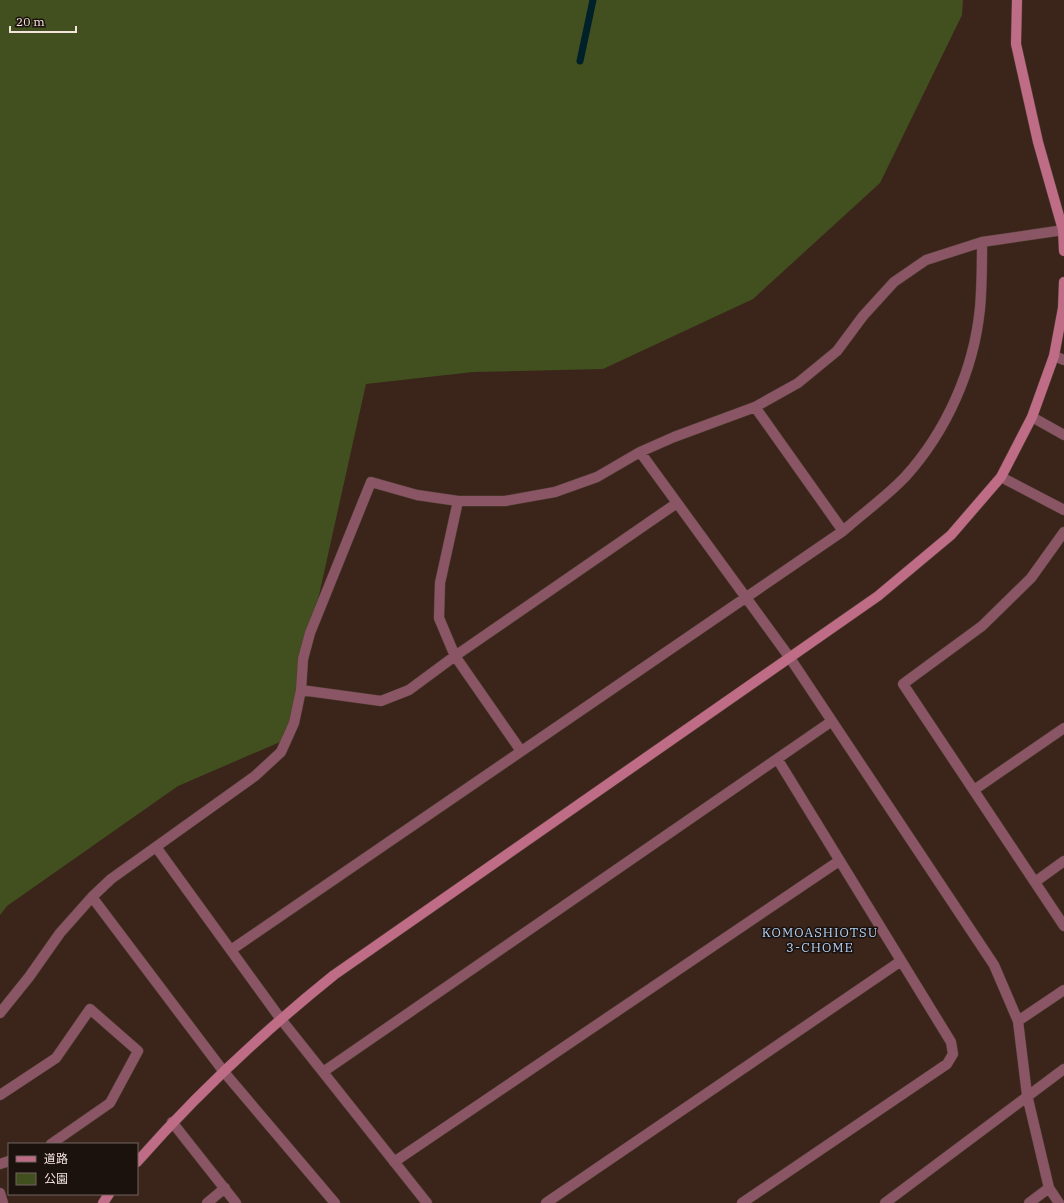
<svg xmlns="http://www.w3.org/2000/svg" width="1064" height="1203" font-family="'IBM Plex Serif','Noto Sans JP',serif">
  <rect width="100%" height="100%" fill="#3b251b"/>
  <!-- green -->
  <path fill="#424f1e" d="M 0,0 L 963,0 L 962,15 L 880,183 L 753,299 L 603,369 L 473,372 L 366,384 L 287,739 L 178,786 L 7,906 L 0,915 Z"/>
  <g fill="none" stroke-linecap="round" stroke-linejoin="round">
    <!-- stream -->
    <path stroke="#00212a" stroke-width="7" d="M 580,61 L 593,0"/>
    <defs>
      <path id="street" d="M 1054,356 L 1064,360
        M 755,407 L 843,531
        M 1032,417 L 1064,435
        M 640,452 L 790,658 L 994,965 L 1018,1021 L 1027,1095 L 1049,1188 L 1059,1203
        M 1001,477 L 1064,510
        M 458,501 L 440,583 L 439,618 L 455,656 L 521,751
        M 1064,532 L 1031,578 L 982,626 L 903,684 L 1064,926
        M 301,690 L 381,701 L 409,690 L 455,656 L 677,503
        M 974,790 L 1064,728
        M 156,847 L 280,1018 L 427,1203
        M 1035,882 L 1064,861
        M 92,897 L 224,1072 L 335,1203
        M 231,950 L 843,531 C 863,513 886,497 905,477 C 946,432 974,370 980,308 C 982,286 982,264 982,242
        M 0,1013 L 29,977 L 60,933 L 92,897 L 111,879 L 255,776 L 281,752 L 294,723 L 301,690 L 303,659 L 310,633 L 371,482 L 417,495 L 458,501 L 505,501 L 555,492 L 597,477 L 640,452 L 674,437 L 755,407 L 798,383 L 837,351 L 863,316 L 894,282 L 926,260 L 982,242 L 1064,230
        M 1018,1021 L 1064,990
        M 323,1072 L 832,721
        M 0,1095 L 56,1058 L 90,1009 L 138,1051 L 110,1103 L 51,1144
        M 172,1122 L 236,1203
        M 394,1162 L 839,861
        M 0,1164 L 9,1161
        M 0,1193 L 3,1203
        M 207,1203 L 225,1188
        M 546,1203 L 901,961
        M 742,1203 L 947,1064 L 953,1054 L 951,1042 L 778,760
        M 885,1203 L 1064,1069
        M 1029,1203 L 1049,1188"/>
      <path id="secondary" d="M 1017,0 L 1016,44 L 1038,142 L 1063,230 L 1064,251
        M 137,1162 C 197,1094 263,1032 334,975 L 878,596 L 951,535 L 1001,477 L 1032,417 L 1054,356 L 1063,308 L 1064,282
        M 103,1203 L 109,1194"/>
    </defs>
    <!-- street casing -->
    <use href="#street" stroke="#554036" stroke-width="11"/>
    <!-- secondary casing -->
    <use href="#secondary" stroke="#554036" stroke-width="11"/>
    <!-- street -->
    <use href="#street" stroke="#8a5666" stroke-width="10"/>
    <!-- secondary -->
    <use href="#secondary" stroke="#bf6c87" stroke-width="10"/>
  </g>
  <g text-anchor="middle" stroke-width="3" stroke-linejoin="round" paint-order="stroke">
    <!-- neighbourhood labels -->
    <g font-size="13" letter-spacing="1" fill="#b1d1f4" stroke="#1b110d">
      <text x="820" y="937">KOMOASHIOTSU<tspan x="820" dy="15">3-CHOME</tspan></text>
    </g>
  </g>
  <!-- legend -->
  <rect x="8" y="1143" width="130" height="52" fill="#1b110d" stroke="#726561"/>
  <rect x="16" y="1156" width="20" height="6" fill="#bf6c87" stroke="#726561"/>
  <text x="44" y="1163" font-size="12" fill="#f4e4de">道路</text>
  <rect x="16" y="1173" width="20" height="12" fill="#424f1e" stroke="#726561"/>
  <text x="44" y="1183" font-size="12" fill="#f4e4de">公園</text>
  <!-- scale -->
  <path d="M10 26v6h66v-6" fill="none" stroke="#f4e4de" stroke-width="2"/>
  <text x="16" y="26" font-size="12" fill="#f4e4de" stroke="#1b110d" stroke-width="3" paint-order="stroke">20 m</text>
</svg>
